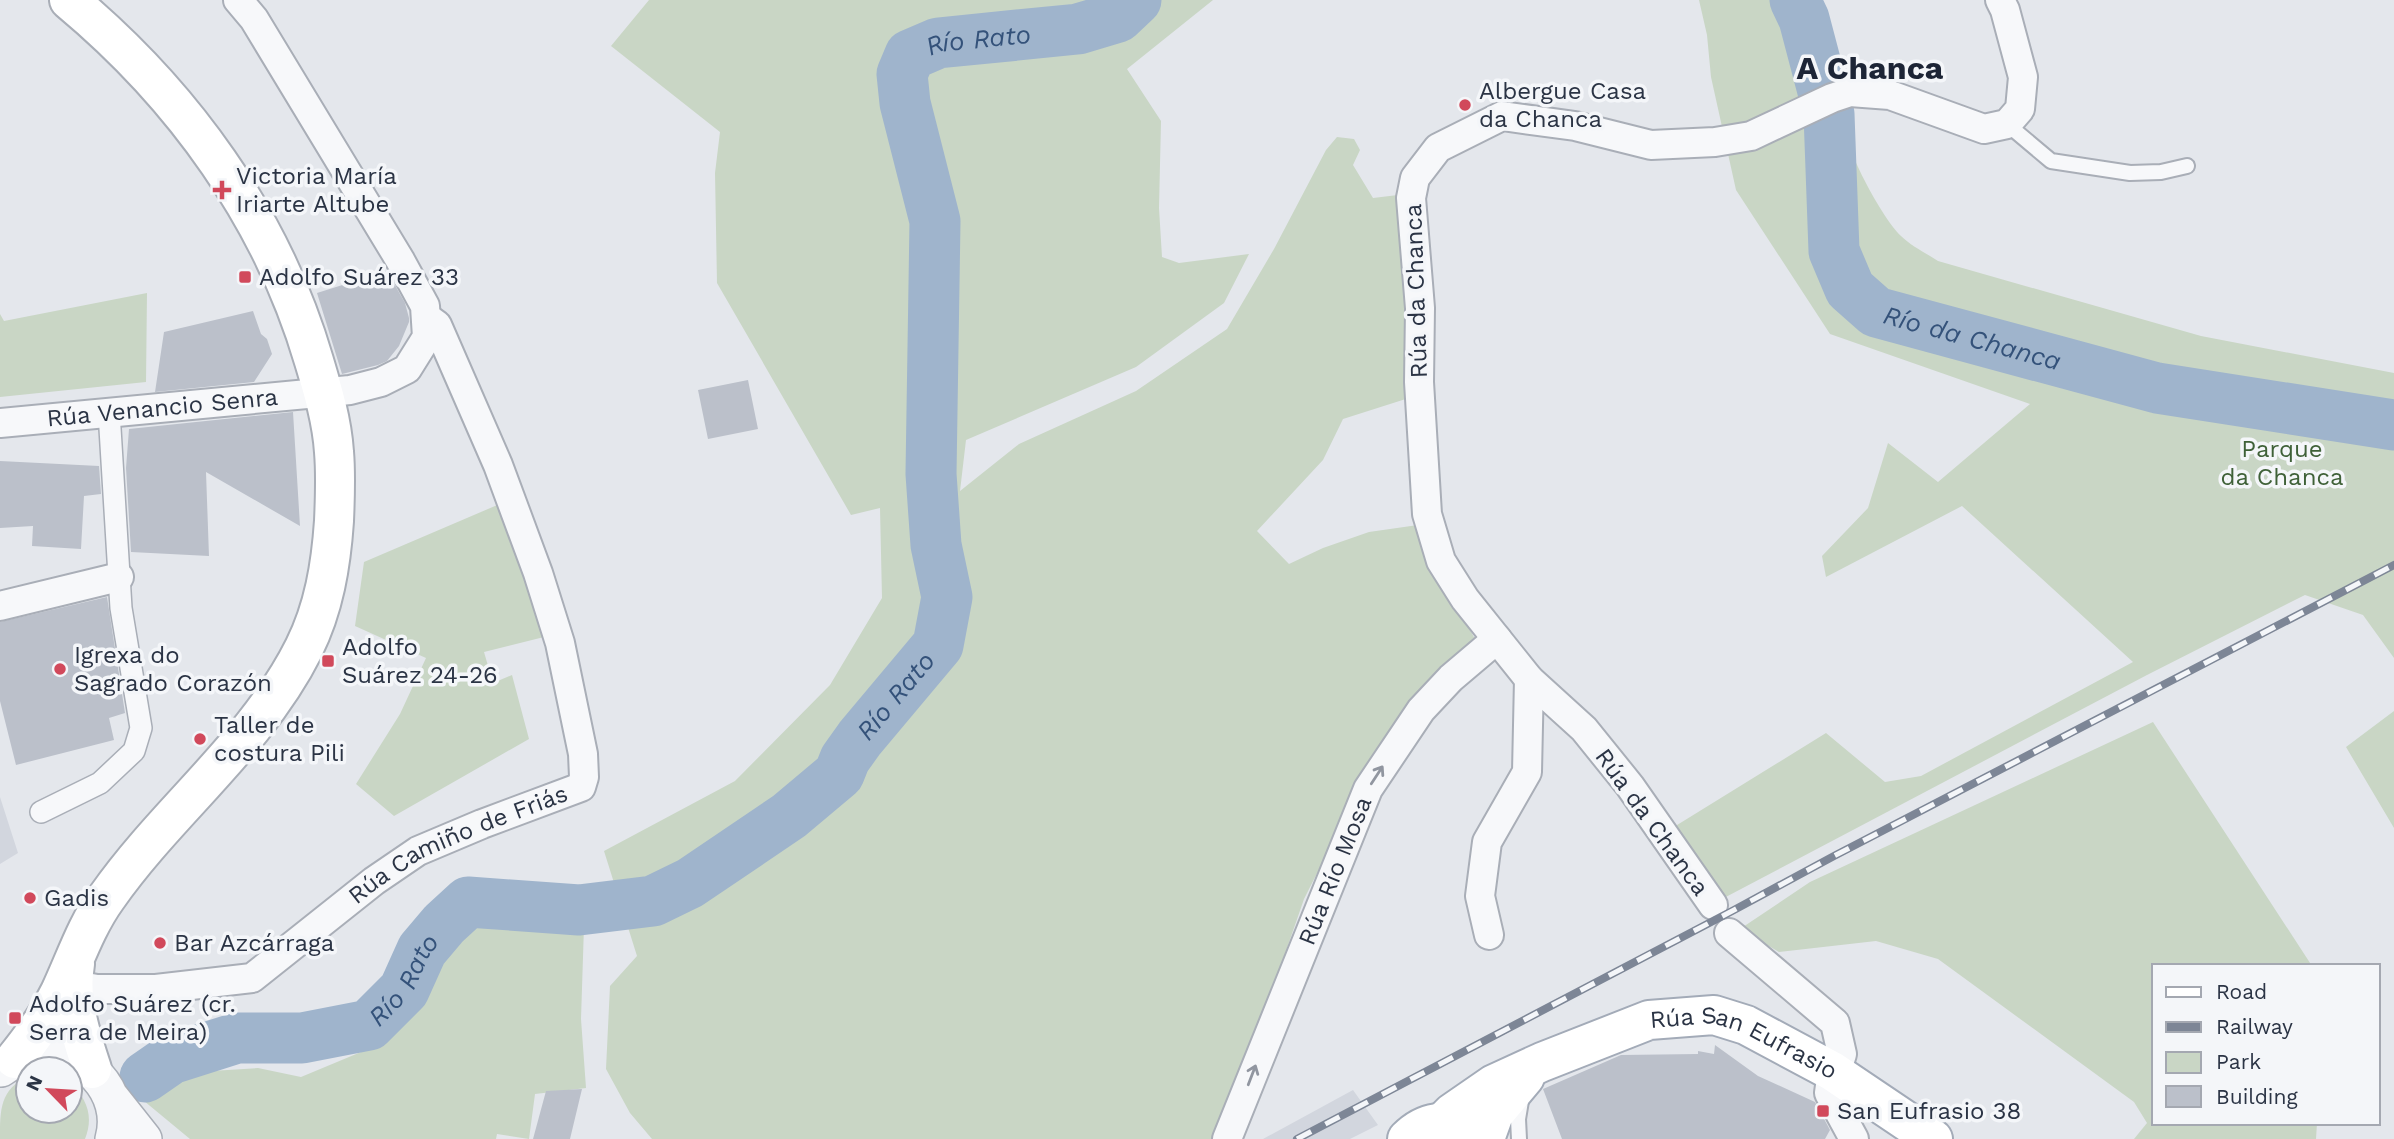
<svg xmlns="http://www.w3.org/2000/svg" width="2394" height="1139" font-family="'Work Sans',sans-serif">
  <rect width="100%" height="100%" fill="#e4e7ec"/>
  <!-- built -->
  <path fill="#d2d6de" d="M 0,797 L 18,853 L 0,864 Z
    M 1353,1090 L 1378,1125 L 1350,1139 L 1263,1139 Z"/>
  <!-- green -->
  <path fill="#c9d6c5" d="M 649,0 L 1213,0 L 1127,69 L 1161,121 L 1159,208 L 1162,257 L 1179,263 L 1249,254 L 1224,303 L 1136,367 L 966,440 L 960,491 L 1019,444 L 1136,391 L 1227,329 L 1274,249 L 1326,150 L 1337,137 L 1354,139 L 1360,150 L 1353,165 L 1373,198 L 1398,195 L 1412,397 L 1343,419 L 1323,460 L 1257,531 L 1289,564 L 1323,548 L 1369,532 L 1425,524 L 1425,546 L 1476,641 L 1364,780 L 1304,899 L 1221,1139 L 652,1139 L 630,1113 L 606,1069 L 610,986 L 637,956 L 604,851 L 735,781 L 830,685 L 882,598 L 880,508 L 851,515 L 717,283 L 715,173 L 720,132 L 611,46 Z
    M 1699,0 L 1805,0 L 1839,108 C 1840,139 1879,214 1901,236 C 1911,246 1926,253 1938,261 L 2201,336 L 2394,373 L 2394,658 L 2363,615 L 2305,595 L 2147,675 L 1722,899 L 1669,830 L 1826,733 L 1885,782 L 1921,776 L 2133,662 L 1962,506 L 1826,577 L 1822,556 L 1868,508 L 1888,443 L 1938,482 L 2030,404 L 1830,334 L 1736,190 L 1711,77 L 1707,35 Z
    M 147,293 L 146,382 L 0,397 L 0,314 L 4,321 Z
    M 502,503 L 548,636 L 484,652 L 493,683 L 512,675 L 529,739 L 394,816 L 356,784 L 400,714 L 426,658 L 355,626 L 364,562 Z
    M 2394,711 L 2394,828 L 2346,747 Z
    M 2153,722 L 2312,966 L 2154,966 L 2154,1123 L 2317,1123 L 2316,1139 L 2134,1139 L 2147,1123 L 2134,1102 L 1938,959 L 1876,941 L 1779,952 L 1740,929 L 1810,882 Z
    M 472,911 L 514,916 L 558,926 L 584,926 L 581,1019 L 586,1088 L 535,1094 L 529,1139 L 497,1134 L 496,1139 L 190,1139 L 138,1096 L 154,1078 L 163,1074 L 258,1068 L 301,1077 L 361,1052 L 444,934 Z
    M 28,1076 L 28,1111 L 70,1111 L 70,1082 C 87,1099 94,1116 85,1139 L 0,1139 C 0,1109 0,1090 28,1076 Z"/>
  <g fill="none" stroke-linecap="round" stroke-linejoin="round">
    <!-- river -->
    <g stroke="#9fb4cc" stroke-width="51">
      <path id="s1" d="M 1795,0 L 1804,19 L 1829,114 L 1834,251 L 1850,289 L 1876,312 L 2157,388 L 2394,425"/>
      <path id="s2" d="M 145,1077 L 171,1059 L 237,1038 L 302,1038 L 369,1025 L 404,990 L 422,950 L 444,924 L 468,902 L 579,910 L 653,901 L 690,883 L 789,816 L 839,774 L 845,759 L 860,738 L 938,645 L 947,597 L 936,545 L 931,474 L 935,221 L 905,103 L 902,74 L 910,55 L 938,43 L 1078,29 L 1118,17 L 1136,0"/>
    </g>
  </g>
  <!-- building -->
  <path fill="#bbc0ca" d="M 387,271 L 405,303 L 409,318 L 409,322 L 399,346 L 387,361 L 378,365 L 342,374 L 317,293 Z
    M 253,311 L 261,334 L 267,339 L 272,354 L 254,382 L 155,392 L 164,332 Z
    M 748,380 L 758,429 L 708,439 L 698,390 Z
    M 293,412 L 300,526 L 206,472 L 209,556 L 131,552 L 126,468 L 129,429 Z
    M 0,461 L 99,466 L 101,494 L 84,496 L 81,549 L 32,546 L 33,526 L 0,528 Z
    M 107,597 L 125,713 L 109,718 L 114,740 L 16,765 L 0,701 L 0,622 Z
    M 1715,1045 L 1758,1076 L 1815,1102 L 1830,1130 L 1825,1139 L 1562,1139 L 1543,1089 L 1621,1055 L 1698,1054 L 1698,1051 L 1714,1054 Z
    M 582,1089 L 570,1139 L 533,1139 L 546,1091 Z"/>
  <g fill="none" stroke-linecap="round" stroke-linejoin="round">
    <defs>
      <path id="service" d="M 2007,124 L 2051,161 L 2130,173 L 2161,172 L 2187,166
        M 1519,1139 L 1518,1119 L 1522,1095"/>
      <path id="pedestrian" d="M 41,812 L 100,783 L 134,751 L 141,728 L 121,608 L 109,412"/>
      <g id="minor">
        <path id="s3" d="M 0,423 L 350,390 L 381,382 L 407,369 L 427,337 L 425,306 L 400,260 L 254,19 L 238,0"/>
        <path d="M 0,606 L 119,577"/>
        <path d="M 1713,905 L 1630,786 L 1584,729 L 1529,679 L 1465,599 L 1441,561 L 1427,514 L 1419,382 L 1420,308 L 1411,198 L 1415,178 L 1438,148 L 1502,116 L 1575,126 L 1651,145 L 1715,142 L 1751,136 L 1832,98 L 1850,92 L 1890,95 L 1984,129 L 2007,124 L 2020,109 L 2023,77 L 2005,10 L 2000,0"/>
        <path d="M 1729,933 L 1835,1023 L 1842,1054 L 1836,1073"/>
        <path d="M 1489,935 L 1480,896 L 1487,842 L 1527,772 L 1529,679"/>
        <path id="s4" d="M 74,985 L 97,989 L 156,989 L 252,978 L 374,881 L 418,851 L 482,824 L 581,787 L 584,777 L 583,754 L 560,643 L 538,573 L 498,465 L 437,325 L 426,317"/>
        <path d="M 1832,1071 L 1829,1093 L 1854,1139"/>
        <path id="s5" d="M 1227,1139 L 1368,789 L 1421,710 L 1451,678 L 1497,639"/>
      </g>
      <path id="tertiary" d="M 1,1069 C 12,1061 22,1055 36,1053 C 83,1047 126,1092 113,1139
        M 110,1096 L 144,1139"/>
      <path id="secondary" d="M 75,964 C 69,999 81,1036 92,1069
        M 15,1059 C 32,1038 48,1016 60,992 C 75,960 86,926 107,897 C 168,810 256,744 304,648 C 324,608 331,565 334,521 C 335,498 336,475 334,452 C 332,421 323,391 314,361 C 272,218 183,95 69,0"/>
      <g id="primary">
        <path id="s6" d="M 1443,1122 L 1452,1113 L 1494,1084 L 1542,1062 L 1649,1020 L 1714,1015 L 1746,1025 L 1832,1071 L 1933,1139"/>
        <path d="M 1407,1139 C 1425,1121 1446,1118 1468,1130"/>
        <path d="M 1485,1139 L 1494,1114 L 1525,1077"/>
      </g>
    </defs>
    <!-- service casing -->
    <use href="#service" stroke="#a9aeb7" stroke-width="18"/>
    <!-- pedestrian casing -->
    <use href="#pedestrian" stroke="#a9aeb7" stroke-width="24"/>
    <!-- minor casing -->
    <use href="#minor" stroke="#a9aeb7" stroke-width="32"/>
    <!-- tertiary casing -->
    <use href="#tertiary" stroke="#a9aeb7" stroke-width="38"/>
    <!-- secondary casing -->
    <use href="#secondary" stroke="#a9aeb7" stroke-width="42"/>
    <!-- primary casing -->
    <use href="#primary" stroke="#a3abb8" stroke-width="42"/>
    <!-- service -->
    <use href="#service" stroke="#f7f8fa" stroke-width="14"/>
    <!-- pedestrian -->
    <use href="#pedestrian" stroke="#f7f8fa" stroke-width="21"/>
    <!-- minor -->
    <use href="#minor" stroke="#f7f8fa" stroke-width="28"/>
    <!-- tertiary -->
    <use href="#tertiary" stroke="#f7f8fa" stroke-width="35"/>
    <!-- secondary -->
    <use href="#secondary" stroke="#fff" stroke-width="38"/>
    <!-- primary -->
    <use href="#primary" stroke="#fff" stroke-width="38"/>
    <defs>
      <path id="rail" d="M 1297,1139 L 1734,910 L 1834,856 L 2394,565"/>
    </defs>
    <!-- rail casing -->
    <use href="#rail" stroke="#7d8696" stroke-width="8"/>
    <!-- rail -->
    <use href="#rail" stroke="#f4f6f9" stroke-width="5" stroke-dasharray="16" stroke-linecap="butt"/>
  </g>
  <!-- one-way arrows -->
  <defs><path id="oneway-shaft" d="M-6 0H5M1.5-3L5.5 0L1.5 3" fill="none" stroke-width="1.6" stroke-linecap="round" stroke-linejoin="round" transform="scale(1.75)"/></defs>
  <g stroke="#9196a0">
    <use href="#oneway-shaft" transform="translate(1377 775) rotate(-57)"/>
    <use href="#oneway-shaft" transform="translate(1252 1075) rotate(-69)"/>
  </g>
  <!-- markers -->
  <g fill="#d1495b" stroke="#f4f6f9" stroke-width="2.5">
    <circle cx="1465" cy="105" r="7"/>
    <path d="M218.5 179.5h7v7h7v7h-7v7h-7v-7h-7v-7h7z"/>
    <rect x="238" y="270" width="14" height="14" rx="3.5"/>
    <rect x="321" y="654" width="14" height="14" rx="3.5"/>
    <circle cx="60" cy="669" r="7"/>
    <circle cx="200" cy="739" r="7"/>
    <circle cx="30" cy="898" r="7"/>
    <circle cx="160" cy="943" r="7"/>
    <rect x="8" y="1011" width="14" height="14" rx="3.5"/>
    <rect x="1816" y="1104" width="14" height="14" rx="3.5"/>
  </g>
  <g text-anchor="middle" stroke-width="7" stroke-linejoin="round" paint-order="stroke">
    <!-- poi labels -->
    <g font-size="24" fill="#2b3445" stroke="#f4f6f9" text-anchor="start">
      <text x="1479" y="99">Albergue Casa<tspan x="1479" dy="28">da Chanca</tspan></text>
      <text x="236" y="184">Victoria María<tspan x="236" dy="28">Iriarte Altube</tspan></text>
      <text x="259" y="285">Adolfo Suárez 33</text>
      <text x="342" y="655">Adolfo<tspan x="342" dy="28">Suárez 24-26</tspan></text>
      <text x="74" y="663">Igrexa do<tspan x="74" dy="28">Sagrado Corazón</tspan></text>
      <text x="214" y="733">Taller de<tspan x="214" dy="28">costura Pili</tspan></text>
      <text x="44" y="906">Gadis</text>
      <text x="174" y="951">Bar Azcárraga</text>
      <text x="29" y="1012">Adolfo Suárez (cr.<tspan x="29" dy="28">Serra de Meira)</tspan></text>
      <text x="1837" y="1119">San Eufrasio 38</text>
    </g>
    <!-- street labels -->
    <g font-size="24" fill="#2b3445" stroke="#f4f6f9">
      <text transform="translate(1416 291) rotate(-92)" y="8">Rúa da Chanca</text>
      <text dy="8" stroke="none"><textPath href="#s3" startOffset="163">Rúa Venancio Senra</textPath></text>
      <text transform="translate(1652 822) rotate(54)" y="8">Rúa da Chanca</text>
      <text dy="8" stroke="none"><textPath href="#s4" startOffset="427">Rúa Camiño de Friás</textPath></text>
      <text dy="8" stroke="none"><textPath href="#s5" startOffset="289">Rúa Río Mosa</textPath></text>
      <text dy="8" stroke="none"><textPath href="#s6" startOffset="332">Rúa San Eufrasio</textPath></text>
    </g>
    <!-- park labels -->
    <g font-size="24" fill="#3f6138" stroke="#f4f6f9">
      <text x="2282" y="457">Parque<tspan x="2282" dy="28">da Chanca</tspan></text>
    </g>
    <!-- water labels -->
    <g font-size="26" font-style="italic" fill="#34527a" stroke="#f4f6f9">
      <text dy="9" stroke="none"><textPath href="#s2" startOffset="1638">Río Rato</textPath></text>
      <text dy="9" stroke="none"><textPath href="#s1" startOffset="432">Río da Chanca</textPath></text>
      <text dy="9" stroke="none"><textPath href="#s2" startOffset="903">Río Rato</textPath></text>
      <text dy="9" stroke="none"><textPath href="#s2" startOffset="292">Río Rato</textPath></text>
    </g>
    <!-- district labels -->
    <g font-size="32" font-weight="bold" fill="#1d2536" stroke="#f4f6f9">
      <text x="1870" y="79">A Chanca</text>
    </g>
  </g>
  <!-- legend -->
  <rect x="2152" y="964" width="228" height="161" fill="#f4f6f9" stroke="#a4a8b1" stroke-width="2"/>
  <rect x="2166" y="987" width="35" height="10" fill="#ffffff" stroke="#a4a8b1" stroke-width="2"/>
  <text x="2216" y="999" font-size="21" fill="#2b3445">Road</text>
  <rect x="2166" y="1022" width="35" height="10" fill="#7d8696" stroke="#a4a8b1" stroke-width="2"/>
  <text x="2216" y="1034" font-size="21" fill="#2b3445">Railway</text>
  <rect x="2166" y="1052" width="35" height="21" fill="#c9d6c5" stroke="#a4a8b1" stroke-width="2"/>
  <text x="2216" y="1069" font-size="21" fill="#2b3445">Park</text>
  <rect x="2166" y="1086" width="35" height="21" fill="#bbc0ca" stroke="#a4a8b1" stroke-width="2"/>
  <text x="2216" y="1104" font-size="21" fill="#2b3445">Building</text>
  <!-- north arrow -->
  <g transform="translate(49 1090) rotate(295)"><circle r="33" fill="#f4f6f9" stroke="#a4a8b1" stroke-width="2"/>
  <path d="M0-5L12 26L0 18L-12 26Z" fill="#d1495b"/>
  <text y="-10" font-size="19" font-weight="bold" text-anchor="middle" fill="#2b3445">N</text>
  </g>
</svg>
